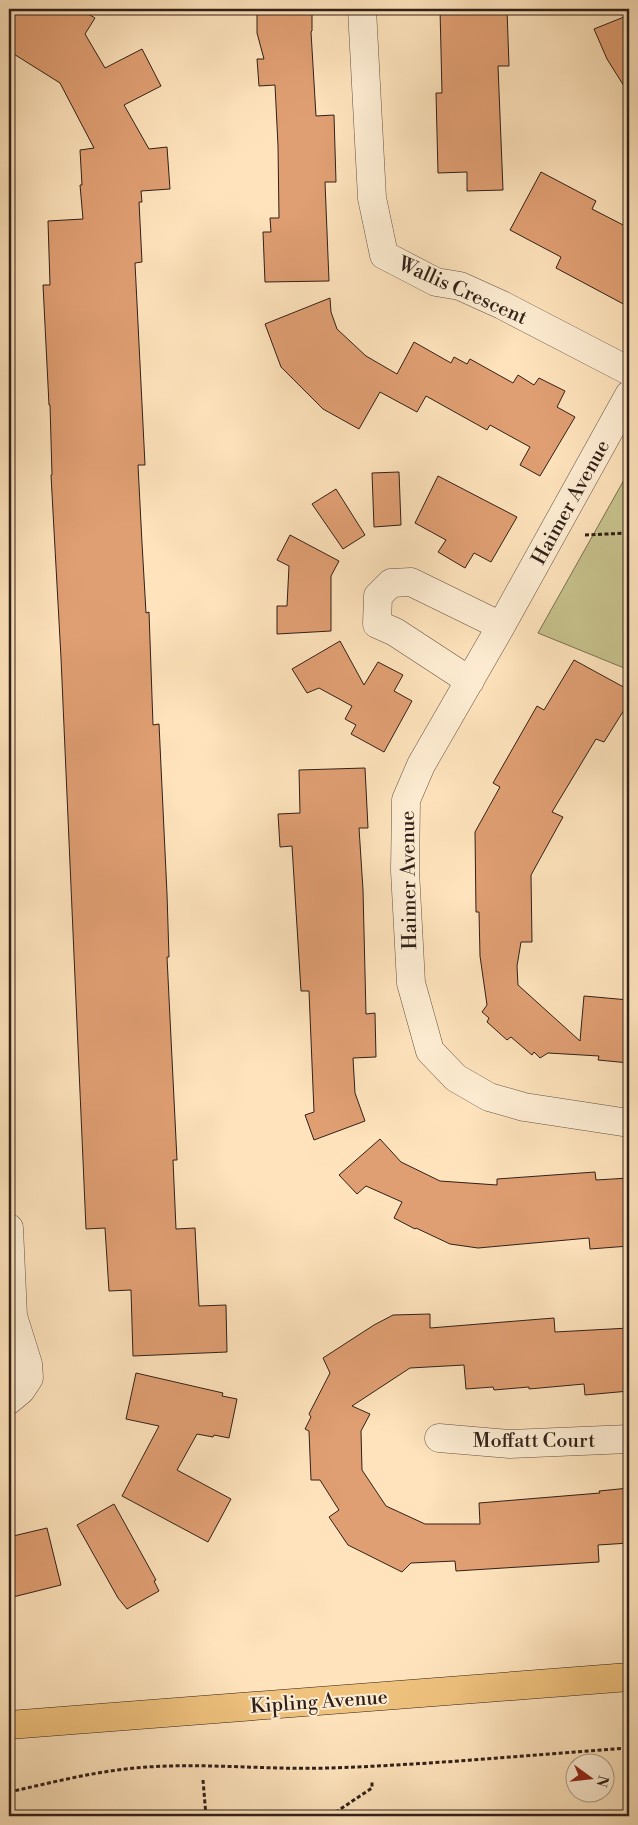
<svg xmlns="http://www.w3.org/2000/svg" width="638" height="1825" font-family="'Libre Bodoni',serif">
  <rect width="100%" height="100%" fill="#fee3bc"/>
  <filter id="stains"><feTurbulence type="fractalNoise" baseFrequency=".004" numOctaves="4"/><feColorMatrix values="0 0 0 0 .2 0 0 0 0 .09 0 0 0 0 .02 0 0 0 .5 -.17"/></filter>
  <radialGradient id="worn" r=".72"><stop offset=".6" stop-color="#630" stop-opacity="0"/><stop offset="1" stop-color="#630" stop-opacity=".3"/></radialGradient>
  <!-- green -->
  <path fill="#c6c18c" stroke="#7b7052" d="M 629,471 L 629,670 L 538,633 Z"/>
  <!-- building -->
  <path fill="#e09f73" stroke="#302019" d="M 9,9 L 80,9 L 95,18 L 85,34 L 105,68 L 142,49 L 161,86 L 124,105 L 149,149 L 167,147 L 170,189 L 141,191 L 142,202 L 139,202 L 142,262 L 135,263 L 145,465 L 138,465 L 142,543 L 146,613 L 149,612 L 153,725 L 159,724 L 167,894 L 169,957 L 167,957 L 177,1160 L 173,1160 L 176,1229 L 195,1228 L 199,1306 L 226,1305 L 227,1352 L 133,1356 L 131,1290 L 109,1291 L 105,1228 L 86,1229 L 61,658 L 51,475 L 52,475 L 50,405 L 49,405 L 43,285 L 50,285 L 48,221 L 83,219 L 80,185 L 82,185 L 80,150 L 94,148 L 60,83 L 9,51 Z
    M 257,9 L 312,9 L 312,31 L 311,32 L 316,116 L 334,115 L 336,182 L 325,182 L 329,281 L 265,282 L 263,232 L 271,232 L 270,218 L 279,218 L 278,146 L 275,85 L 259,86 L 257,59 L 264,59 L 257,33 Z
    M 440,9 L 507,9 L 509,66 L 498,66 L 503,190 L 467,191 L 467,172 L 438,173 L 436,93 L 442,93 Z
    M 629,15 L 629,94 L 607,59 L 594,29 Z
    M 541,172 L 596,201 L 592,209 L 629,228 L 629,307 L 556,268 L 561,257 L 510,230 Z
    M 330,298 L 331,312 L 337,329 L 366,356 L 397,374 L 414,342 L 451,363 L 454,357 L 467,364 L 470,359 L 513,383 L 518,375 L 534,385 L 539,378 L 565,391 L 557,407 L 575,417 L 540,476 L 520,465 L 530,447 L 490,425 L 487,430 L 426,396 L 417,412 L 380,392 L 359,429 L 323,409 L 281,367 L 265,324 Z
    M 399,472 L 401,525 L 374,527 L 372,473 Z
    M 438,476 L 517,517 L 491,562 L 474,553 L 465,568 L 438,552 L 446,540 L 415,523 Z
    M 336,489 L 365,535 L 343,549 L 312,504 Z
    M 290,535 L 339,561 L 331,576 L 331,631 L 277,634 L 277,606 L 287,606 L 289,566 L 277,560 Z
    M 340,641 L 364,685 L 378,662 L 403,675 L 394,691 L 412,701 L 384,752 L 351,734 L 356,725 L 345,719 L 352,706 L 319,688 L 307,693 L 292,669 Z
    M 574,660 L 629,690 L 629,702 L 604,742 L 596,739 L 552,812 L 563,817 L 531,875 L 532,942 L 521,942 L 517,966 L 518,985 L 580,1041 L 584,996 L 629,1000 L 629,1063 L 598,1060 L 599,1056 L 548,1053 L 540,1058 L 534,1052 L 532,1055 L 511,1037 L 507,1040 L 487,1022 L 489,1018 L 482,1012 L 487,1005 L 480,956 L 479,912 L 476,912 L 475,832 L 500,787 L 493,783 L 537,706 L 544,710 Z
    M 365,768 L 368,828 L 359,828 L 363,890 L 366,1014 L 375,1013 L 376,1057 L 353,1058 L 355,1093 L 365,1121 L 314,1140 L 305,1115 L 314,1112 L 309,991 L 301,991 L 292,846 L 280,847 L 278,814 L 300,813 L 299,770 Z
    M 380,1139 L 401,1162 L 440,1181 L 497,1185 L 497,1179 L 595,1172 L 596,1180 L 629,1178 L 629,1246 L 590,1249 L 589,1238 L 478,1248 L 450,1244 L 416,1228 L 415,1229 L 394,1218 L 402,1202 L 366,1186 L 357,1194 L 339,1175 Z
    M 430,1314 L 430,1328 L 554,1318 L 555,1332 L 629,1328 L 629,1391 L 585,1395 L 584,1384 L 529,1389 L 529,1387 L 494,1390 L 493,1387 L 466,1389 L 464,1365 L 410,1368 L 352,1406 L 370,1414 L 361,1431 L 362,1470 L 386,1506 L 425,1524 L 480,1524 L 479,1503 L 600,1493 L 599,1491 L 629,1488 L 629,1543 L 598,1545 L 599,1562 L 456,1571 L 455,1561 L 411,1563 L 402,1572 L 348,1545 L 329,1517 L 339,1510 L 320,1480 L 311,1480 L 309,1431 L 305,1429 L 311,1417 L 309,1414 L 330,1373 L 323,1358 L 374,1325 L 393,1315 Z
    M 136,1373 L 223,1393 L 222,1396 L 237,1399 L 229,1438 L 214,1435 L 213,1437 L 197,1434 L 177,1470 L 231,1499 L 208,1542 L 122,1496 L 159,1426 L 126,1419 Z
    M 114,1504 L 156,1580 L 154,1581 L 159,1591 L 127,1609 L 118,1598 L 77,1525 Z
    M 47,1528 L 61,1585 L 9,1598 L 9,1537 Z"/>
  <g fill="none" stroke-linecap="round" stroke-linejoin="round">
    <defs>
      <path id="minor" d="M 362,9 L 372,198 L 384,255 L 436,282 L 460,286 L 502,305 L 629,371
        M 629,395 L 501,626 L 421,765 L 406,800 L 405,871 L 411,983 L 430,1051 L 456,1078 L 489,1097 L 524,1107 L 629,1123
        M 470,681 L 395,632 L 377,624 L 378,596 L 391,583 L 411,582 L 501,626
        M 9,1228 L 13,1316 L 28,1364 L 29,1378 L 21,1390 L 9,1400
        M 439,1438 L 510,1444 L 629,1439"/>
      <path id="major" d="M 9,1725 L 629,1677"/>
    </defs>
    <!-- minor casing -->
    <use href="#minor" stroke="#645142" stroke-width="29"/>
    <!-- major casing -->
    <use href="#major" stroke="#302019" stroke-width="29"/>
    <!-- path -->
    <path stroke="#302019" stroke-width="3" stroke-dasharray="4 2.5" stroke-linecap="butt" d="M 585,535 L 629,533
      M 203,1780 L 206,1816
      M 9,1792 C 50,1783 92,1772 135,1768 C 199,1762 263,1770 328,1768 C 428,1765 529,1755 629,1748
      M 330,1816 L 372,1788 L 372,1781"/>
    <!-- minor -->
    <use href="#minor" stroke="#feedd3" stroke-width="28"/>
    <!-- major -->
    <use href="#major" stroke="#efc27e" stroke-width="28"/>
  </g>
  <g text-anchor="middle" stroke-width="4" stroke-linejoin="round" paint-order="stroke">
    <!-- street labels -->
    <g font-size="20" fill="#302019" stroke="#feedd3">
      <text transform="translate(463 290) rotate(24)" y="7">Wallis Crescent</text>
      <text transform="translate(570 502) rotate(-61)" y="7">Haimer Avenue</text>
      <text transform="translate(408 880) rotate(-91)" y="7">Haimer Avenue</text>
      <text x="534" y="1447">Moffatt Court</text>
      <text transform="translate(319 1701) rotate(-4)" y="7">Kipling Avenue</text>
    </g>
  </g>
  <!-- margin -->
  <rect width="638" height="1825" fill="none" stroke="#fee3bc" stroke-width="30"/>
  <rect x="10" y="10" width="618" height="1805" fill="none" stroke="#302019" stroke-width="2.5"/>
  <rect x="15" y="15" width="608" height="1795" fill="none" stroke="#302019"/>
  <!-- north arrow -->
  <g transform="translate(590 1778) rotate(105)"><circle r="24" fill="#feedd3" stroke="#ac9b89"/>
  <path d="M0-4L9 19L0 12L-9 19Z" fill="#8f2418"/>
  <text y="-8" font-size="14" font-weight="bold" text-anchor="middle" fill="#302019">N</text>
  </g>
  <rect width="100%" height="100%" filter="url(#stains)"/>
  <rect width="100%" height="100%" fill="url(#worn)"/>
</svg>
